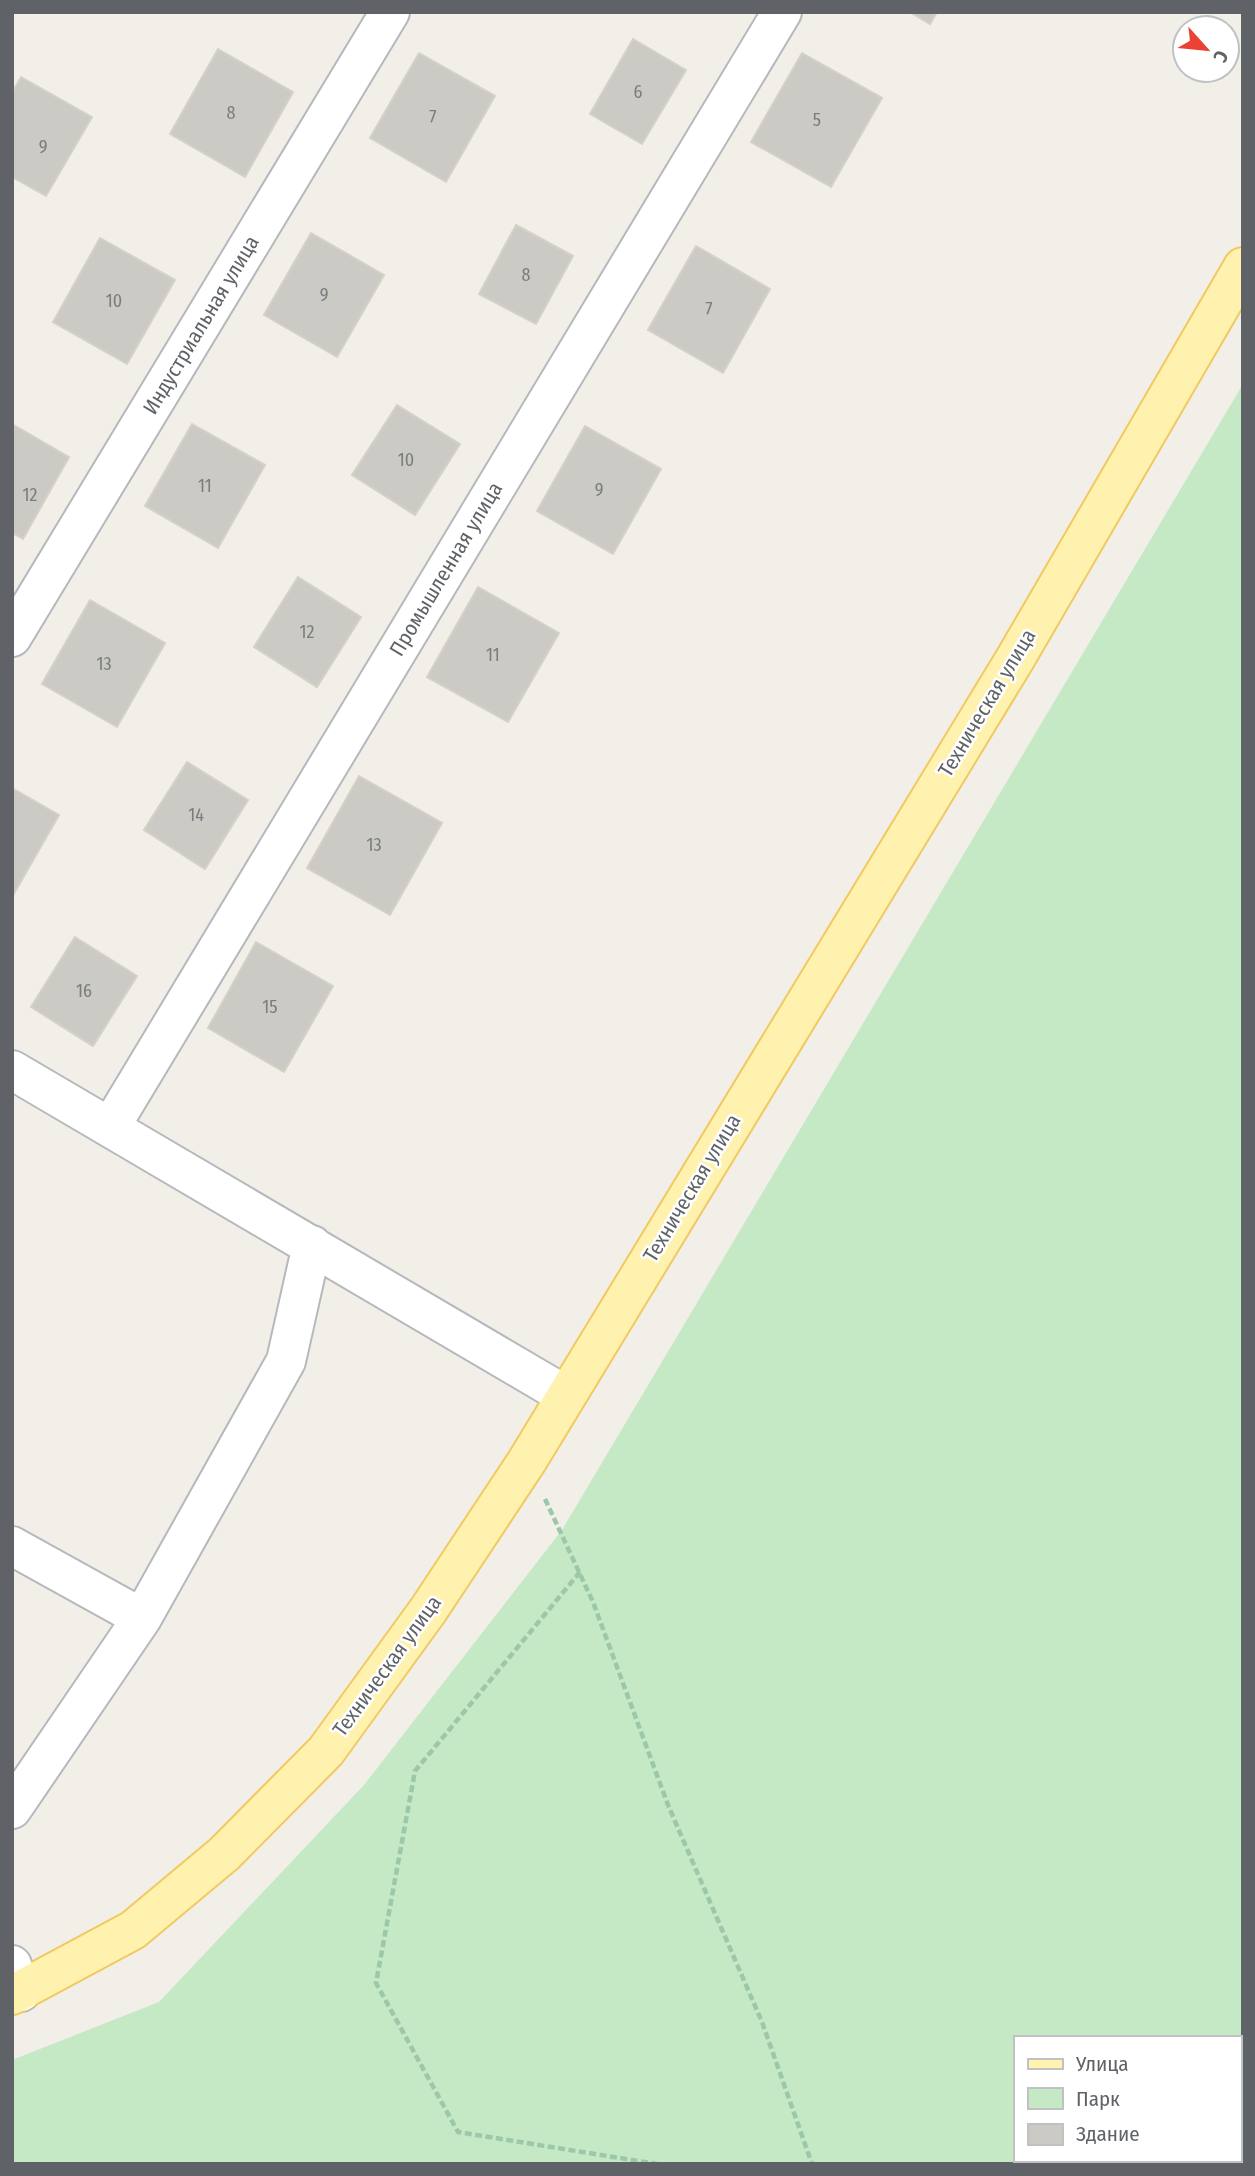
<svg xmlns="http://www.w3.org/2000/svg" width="1255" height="2176" font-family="'Fira Sans Condensed',sans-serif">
  <rect width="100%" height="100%" fill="#f1efe8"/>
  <!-- green -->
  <path fill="#c5e8c5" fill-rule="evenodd" d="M 1243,384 L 1243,2164 L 12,2164 L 12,2060 L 159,2002 L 364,1785 L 562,1530 ZM 1015,2038 L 1239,2038 L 1239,2160 L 1015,2160 Z"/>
  <!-- building -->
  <path fill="#cccac5" stroke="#d6d1c6" stroke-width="2" d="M 910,12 L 937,12 L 930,24 Z
    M 633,39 L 686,70 L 642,144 L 590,114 Z
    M 218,49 L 293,92 L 245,177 L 170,134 Z
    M 419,53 L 495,96 L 446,182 L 370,138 Z
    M 802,53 L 882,98 L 831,187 L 751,142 Z
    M 21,77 L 92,117 L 46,196 L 12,177 L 12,93 Z
    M 516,225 L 573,256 L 536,324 L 479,294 Z
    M 311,233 L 384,275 L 337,357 L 264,315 Z
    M 100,238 L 175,280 L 127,364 L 53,322 Z
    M 696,246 L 770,289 L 723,373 L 648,330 Z
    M 397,405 L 460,444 L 415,515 L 352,475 Z
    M 12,424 L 69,457 L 23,539 L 12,533 Z
    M 192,424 L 265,465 L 218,548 L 145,506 Z
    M 585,426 L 661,469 L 613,554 L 537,511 Z
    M 298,577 L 361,617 L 317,687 L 254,647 Z
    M 478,587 L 559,633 L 508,722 L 427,677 Z
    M 90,600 L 165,643 L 117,727 L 42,684 Z
    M 187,762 L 248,800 L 205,869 L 144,830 Z
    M 359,776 L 442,823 L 390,915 L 307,868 Z
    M 12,788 L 59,815 L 12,897 Z
    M 75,937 L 137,976 L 93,1046 L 31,1007 Z
    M 256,942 L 333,986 L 284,1072 L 208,1028 Z"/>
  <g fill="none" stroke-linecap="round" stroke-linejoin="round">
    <defs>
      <path id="minor" d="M 12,637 L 390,12
        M 12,1070 L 565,1395
        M 111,1126 L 782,12
        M 12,1546 L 142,1618
        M 12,1809 L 142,1618 L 286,1361 L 312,1245
        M 12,1965 L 21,1992"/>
      <path id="major" d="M 12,1995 L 133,1930 L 224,1854 L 326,1751 L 429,1609 L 527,1461 L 1015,659 L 1243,267"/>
    </defs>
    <!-- minor casing -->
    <use href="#minor" stroke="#b5b8bc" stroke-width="42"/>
    <!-- major casing -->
    <use href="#major" stroke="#f2c960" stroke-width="42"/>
    <!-- path -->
    <path stroke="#9cc7a9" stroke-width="4.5" stroke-dasharray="7 3.5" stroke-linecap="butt" d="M 545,1499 L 593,1602 L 668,1805 L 762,2022 L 812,2164
      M 580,1572 L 415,1771 L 376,1983 L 458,2132 L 657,2164
      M 1239,2154 L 1243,2153
      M 1213,2164 L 1223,2160"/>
    <!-- minor -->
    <use href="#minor" stroke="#fff" stroke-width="38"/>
    <!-- major -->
    <use href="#major" stroke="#fff2af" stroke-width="38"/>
  </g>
  <g text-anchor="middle" stroke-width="5" stroke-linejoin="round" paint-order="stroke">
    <!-- number labels -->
    <g font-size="18" fill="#7a7d7f">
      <text x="638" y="98">6</text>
      <text x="231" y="119">8</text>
      <text x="433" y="123">7</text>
      <text x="817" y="126">5</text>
      <text x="43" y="153">9</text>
      <text x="526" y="281">8</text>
      <text x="324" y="301">9</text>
      <text x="114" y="307">10</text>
      <text x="709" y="315">7</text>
      <text x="406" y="466">10</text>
      <text x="205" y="492">11</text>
      <text x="599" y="496">9</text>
      <text x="30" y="501">12</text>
      <text x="307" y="638">12</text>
      <text x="493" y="661">11</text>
      <text x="104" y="670">13</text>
      <text x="196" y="821">14</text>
      <text x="374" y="851">13</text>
      <text x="84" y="997">16</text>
      <text x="270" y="1013">15</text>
    </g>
    <!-- street labels -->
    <g font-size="21" fill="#5f6368" stroke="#fff">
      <text transform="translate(201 325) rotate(-59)" y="7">Индустриальная улица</text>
      <text transform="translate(446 569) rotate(-59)" y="7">Промышленная улица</text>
      <text transform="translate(987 703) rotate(-59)" y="7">Техническая улица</text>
      <text transform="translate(692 1188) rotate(-59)" y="7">Техническая улица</text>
      <text transform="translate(387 1666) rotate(-54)" y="7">Техническая улица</text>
    </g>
  </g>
  <!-- border -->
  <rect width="1255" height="2176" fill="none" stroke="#5f6368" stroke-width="28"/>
  <!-- legend -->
  <rect x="1014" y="2036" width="228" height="126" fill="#ffffff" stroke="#bfc1c3" stroke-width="2"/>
  <rect x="1028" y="2059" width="35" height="10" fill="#fff2af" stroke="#bfc1c3" stroke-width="2"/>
  <text x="1076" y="2071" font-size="21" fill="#5f6368">Улица</text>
  <rect x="1028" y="2088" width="35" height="21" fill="#c5e8c5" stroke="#bfc1c3" stroke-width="2"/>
  <text x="1076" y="2106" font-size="21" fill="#5f6368">Парк</text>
  <rect x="1028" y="2124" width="35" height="21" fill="#cccac5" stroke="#bfc1c3" stroke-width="2"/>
  <text x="1076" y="2141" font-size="21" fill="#5f6368">Здание</text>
  <!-- north arrow -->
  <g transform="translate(1206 49) rotate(117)"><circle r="33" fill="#ffffff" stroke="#bfc1c3" stroke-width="2"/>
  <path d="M0-5L12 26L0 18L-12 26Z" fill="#ea4335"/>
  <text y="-10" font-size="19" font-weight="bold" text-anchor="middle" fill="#5f6368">С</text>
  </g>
</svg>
